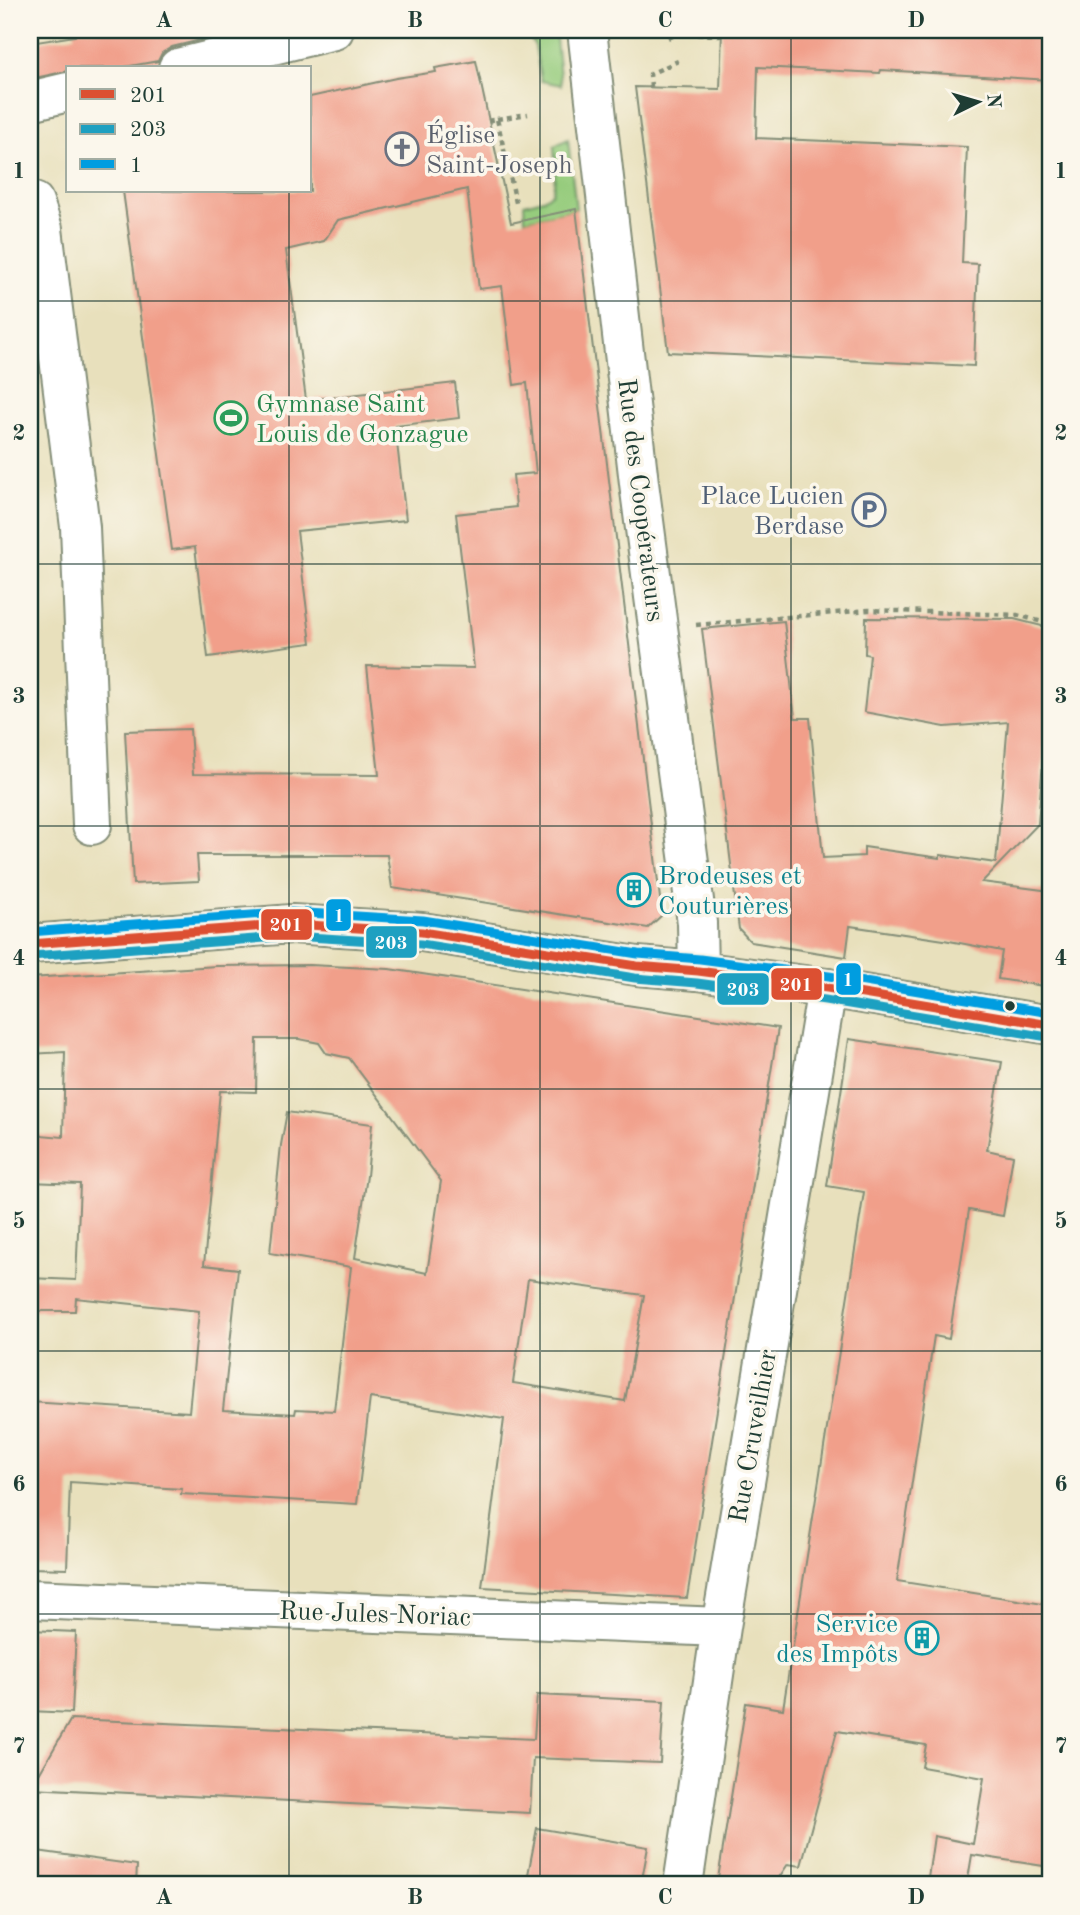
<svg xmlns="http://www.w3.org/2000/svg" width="1080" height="1915" font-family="'Old Standard TT',serif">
  <rect width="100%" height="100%" fill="#fbf7ec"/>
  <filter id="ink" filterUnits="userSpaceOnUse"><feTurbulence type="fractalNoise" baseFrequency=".0143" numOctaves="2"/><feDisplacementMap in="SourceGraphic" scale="14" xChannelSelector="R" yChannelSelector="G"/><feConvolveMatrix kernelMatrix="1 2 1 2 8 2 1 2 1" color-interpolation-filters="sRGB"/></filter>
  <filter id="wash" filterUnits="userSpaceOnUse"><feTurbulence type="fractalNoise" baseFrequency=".00686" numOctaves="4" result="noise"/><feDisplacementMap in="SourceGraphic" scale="28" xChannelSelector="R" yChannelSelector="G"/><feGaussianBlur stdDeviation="1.57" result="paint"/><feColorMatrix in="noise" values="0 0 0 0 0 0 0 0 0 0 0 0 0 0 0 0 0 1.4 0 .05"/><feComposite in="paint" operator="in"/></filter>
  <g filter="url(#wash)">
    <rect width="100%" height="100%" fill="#e8e0bc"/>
    <!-- green -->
    <path fill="#96cc7d" stroke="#5a8458" stroke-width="2" d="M 480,30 L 555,30 L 561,85 L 541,81 L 535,46 L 528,34 L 510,31 L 481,36 Z
      M 568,139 L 576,209 L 525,220 L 524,204 L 543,199 L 552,193 C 557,177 555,163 554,146 Z"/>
    <g id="blocks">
      <!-- building -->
      <path fill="#f19f8a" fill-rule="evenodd" d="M 74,30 L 234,30 L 234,32 L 172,47 L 162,53 L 158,61 L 119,68 L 68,68 L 68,71 L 30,79 L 30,43 L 75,36 Z
        M 722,30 L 1050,30 L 1050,80 L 881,70 L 880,73 L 758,67 L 756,138 L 967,147 L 962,263 L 978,264 L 974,366 L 668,352 L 635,87 L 720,89 Z
        M 476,61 L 511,223 L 576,209 L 662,915 L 648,928 L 392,888 L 387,855 L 197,855 L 199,881 L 133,884 L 125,731 L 190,729 L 193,774 L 379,775 L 367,666 L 474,668 L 456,514 L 516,507 L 513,475 L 536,473 L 527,383 L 514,385 L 502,286 L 479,289 L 467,189 L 338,220 L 324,241 L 286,250 L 306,400 L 455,383 L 459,418 L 395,426 L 406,520 L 297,531 L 311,643 L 208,657 L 195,547 L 172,550 L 123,191 L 310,191 L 310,97 L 396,78 L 436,72 L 435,68 Z
        M 866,618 L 1014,619 L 1050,628 L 1050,736 L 1045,736 L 1038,824 L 982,882 L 1050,891 L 1050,987 L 998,979 L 1002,951 L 944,940 L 850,926 L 846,957 L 751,942 L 739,929 L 702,629 L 784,621 L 795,718 L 810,718 L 823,858 L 864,856 L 864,847 L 940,858 L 940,855 L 996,863 L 1008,722 L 945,727 L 864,712 L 870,655 L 865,654 Z
        M 310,965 L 389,969 L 778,1028 L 687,1598 L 482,1587 L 504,1419 L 370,1398 L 357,1504 L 181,1494 L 182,1489 L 70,1482 L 67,1569 L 30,1568 L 30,1402 L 189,1412 L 199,1311 L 76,1298 L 75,1311 L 30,1311 L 30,1278 L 76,1280 L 80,1184 L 30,1182 L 30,1134 L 63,1137 L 65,1052 L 30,1054 L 30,978 L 217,966 ZM 257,1039 L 299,1039 L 319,1043 L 326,1053 L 349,1058 L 441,1181 L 427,1273 L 355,1258 L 367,1176 L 372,1124 L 287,1112 L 281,1145 L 270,1253 L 351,1267 L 334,1411 L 296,1409 L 295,1414 L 223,1410 L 238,1269 L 204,1265 L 220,1091 L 256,1092 ZM 528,1279 L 644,1295 L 625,1401 L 513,1383 Z
        M 849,1039 L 1002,1062 L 987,1150 L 1013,1156 L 1003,1216 L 969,1210 L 949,1339 L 934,1336 L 897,1581 L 1050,1605 L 1050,1867 L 972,1855 L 967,1885 L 927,1885 L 934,1836 L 973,1844 L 984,1778 L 922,1767 L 926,1745 L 837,1731 L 801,1866 L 788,1864 L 774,1885 L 717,1885 L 746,1703 L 783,1709 L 864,1192 L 827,1186 Z
        M 30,1630 L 76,1632 L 72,1713 L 30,1711 Z
        M 537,1695 L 664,1701 L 660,1763 L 533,1758 L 530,1813 L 31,1788 L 71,1719 L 534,1739 Z
        M 537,1828 L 648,1847 L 641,1885 L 526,1885 Z
        M 30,1850 L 137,1865 L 136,1885 L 30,1885 Z"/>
    </g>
  </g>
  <g filter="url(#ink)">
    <use href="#blocks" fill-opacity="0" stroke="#848e78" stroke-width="2"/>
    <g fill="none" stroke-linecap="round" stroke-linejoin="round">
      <defs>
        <path id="minor" d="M 587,30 L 639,483 L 697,923 L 698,971
          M 178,68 L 334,30
          M 30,101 L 68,92
          M 30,201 L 34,202 L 43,229 L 80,527 L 92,825
          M 30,1599 L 721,1627
          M 683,1885 L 721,1627 L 827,988"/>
        <path id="major" d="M 30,944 L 292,924 L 422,932 L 637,966 L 698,971 L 827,988 L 1050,1025"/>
      </defs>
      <!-- minor casing -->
      <use href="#minor" stroke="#848e78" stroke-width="42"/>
      <!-- major casing -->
      <use href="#major" stroke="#848e78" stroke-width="42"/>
      <!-- path -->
      <path stroke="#848e78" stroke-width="4.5" stroke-dasharray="5 5" stroke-linecap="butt" d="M 668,38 L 678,34 L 722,35
        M 651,87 L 650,74 L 678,61
        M 497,119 L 528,114
        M 488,121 L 497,119 L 517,207
        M 696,625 L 869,610 L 1017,615 L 1050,624"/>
      <!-- minor -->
      <use href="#minor" stroke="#fff" stroke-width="38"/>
      <!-- major -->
      <use href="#major" stroke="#fff" stroke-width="38"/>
      <defs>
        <path id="bus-1" d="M 30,944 L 292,924 L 422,932 L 637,966 L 698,971 L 827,988 L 1050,1025"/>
        <path id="bus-2" d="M 31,956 L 292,936 L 421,944 L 635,978 L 697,983 L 825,1000 L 1048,1037"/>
        <path id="bus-3" d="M 30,932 L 291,912 L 423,920 L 638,954 L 700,959 L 829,976 L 1050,1013"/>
      </defs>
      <!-- bus-1 casing -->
      <use href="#bus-1" stroke="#fbf7ec" stroke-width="14"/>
      <!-- bus-2 casing -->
      <use href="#bus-2" stroke="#fbf7ec" stroke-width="14"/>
      <!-- bus-3 casing -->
      <use href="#bus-3" stroke="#fbf7ec" stroke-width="14"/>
      <!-- bus-1 -->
      <use href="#bus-1" stroke="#dc5032" stroke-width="9"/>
      <!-- bus-2 -->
      <use href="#bus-2" stroke="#1ea0c1" stroke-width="9"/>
      <!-- bus-3 -->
      <use href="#bus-3" stroke="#009de0" stroke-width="9"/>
    </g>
  </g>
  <!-- grid -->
  <path fill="none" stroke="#1f3d34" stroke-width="2" stroke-opacity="0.55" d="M 289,30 L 289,68M 540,30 L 540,1885M 791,30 L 791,1885M 289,191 L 289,1885M 30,301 L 1050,301M 30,564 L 1050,564M 30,826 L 1050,826M 30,1089 L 1050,1089M 30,1351 L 1050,1351M 30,1614 L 1050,1614"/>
  <!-- icons -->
  <defs>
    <symbol id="church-ring" viewBox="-11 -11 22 22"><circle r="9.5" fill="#fbf7ec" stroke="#6b7280" stroke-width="1.5"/><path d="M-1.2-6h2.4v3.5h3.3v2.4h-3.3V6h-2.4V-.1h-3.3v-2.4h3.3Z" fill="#6b7280"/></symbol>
    <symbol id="stadium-ring" viewBox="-11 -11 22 22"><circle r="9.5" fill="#fbf7ec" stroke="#2e9e5b" stroke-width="1.5"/><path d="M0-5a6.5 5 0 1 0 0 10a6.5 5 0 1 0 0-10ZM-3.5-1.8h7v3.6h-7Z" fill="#2e9e5b"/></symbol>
    <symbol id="parking-ring" viewBox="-11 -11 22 22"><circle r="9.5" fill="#fbf7ec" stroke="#5c6f8a" stroke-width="1.5"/><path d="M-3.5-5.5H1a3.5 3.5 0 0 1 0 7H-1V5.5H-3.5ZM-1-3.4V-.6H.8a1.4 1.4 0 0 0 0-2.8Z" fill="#5c6f8a"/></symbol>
    <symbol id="building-ring" viewBox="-11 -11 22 22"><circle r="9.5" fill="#fbf7ec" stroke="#0f9aa8" stroke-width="1.5"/><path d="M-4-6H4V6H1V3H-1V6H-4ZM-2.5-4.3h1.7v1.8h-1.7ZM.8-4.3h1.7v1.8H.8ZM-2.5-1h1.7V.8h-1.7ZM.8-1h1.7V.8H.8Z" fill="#0f9aa8"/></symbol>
  </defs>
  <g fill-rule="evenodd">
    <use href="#church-ring" x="383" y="130" width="38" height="38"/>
    <use href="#stadium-ring" x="212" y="399" width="38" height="38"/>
    <use href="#parking-ring" x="850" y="491" width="38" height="38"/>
    <use href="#building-ring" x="615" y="871" width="38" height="38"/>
    <use href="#building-ring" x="903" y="1619" width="38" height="38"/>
  </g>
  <!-- markers -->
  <circle fill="#1f3d34" stroke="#fbf7ec" stroke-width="2.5" cx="1010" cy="1006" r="6"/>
  <g text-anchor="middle" stroke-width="7" stroke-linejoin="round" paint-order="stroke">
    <!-- worship labels -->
    <g font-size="26" fill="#5b616d" stroke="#fbf7ec" text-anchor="start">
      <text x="426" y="143">Église<tspan x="426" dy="30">Saint-Joseph</tspan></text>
    </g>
    <!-- leisure labels -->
    <g font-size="26" fill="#27864d" stroke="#fbf7ec" text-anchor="start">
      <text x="256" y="412">Gymnase Saint<tspan x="256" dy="30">Louis de Gonzague</tspan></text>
    </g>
    <!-- service labels -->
    <g font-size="26" fill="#4e5e75" stroke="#fbf7ec" text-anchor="end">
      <text x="844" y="504">Place Lucien<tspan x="844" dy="30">Berdase</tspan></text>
    </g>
    <!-- street labels -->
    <g font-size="26" fill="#1f3d34" stroke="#fbf7ec">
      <text transform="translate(642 500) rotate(83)" y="9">Rue des Coopérateurs</text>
      <text transform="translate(752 1436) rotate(-80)" y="9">Rue Cruveilhier</text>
      <text transform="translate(375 1613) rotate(2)" y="9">Rue Jules Noriac</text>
    </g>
    <!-- culture labels -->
    <g font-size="26" fill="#0d838f" stroke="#fbf7ec" text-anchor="start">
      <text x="658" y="884">Brodeuses et<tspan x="658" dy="30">Couturières</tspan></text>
      <text x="898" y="1632" text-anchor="end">Service<tspan x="898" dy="30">des Impôts</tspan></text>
    </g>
  </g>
  <g stroke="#fbf7ec" stroke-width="2.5">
    <rect x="325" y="898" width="27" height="34" rx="7" fill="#009de0"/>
    <rect x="260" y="908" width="53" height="33" rx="7" fill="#dc5032"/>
    <rect x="365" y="925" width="53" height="34" rx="7" fill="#1ea0c1"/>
    <rect x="835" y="962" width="27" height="34" rx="7" fill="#009de0"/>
    <rect x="770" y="967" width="53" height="34" rx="7" fill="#dc5032"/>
    <rect x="716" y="972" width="54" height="34" rx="7" fill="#1ea0c1"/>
  </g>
  <g font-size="19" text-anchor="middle" font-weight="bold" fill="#fff">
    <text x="339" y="922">1</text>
    <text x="286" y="931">201</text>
    <text x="391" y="949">203</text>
    <text x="848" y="986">1</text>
    <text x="796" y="991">201</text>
    <text x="743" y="996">203</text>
  </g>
  <!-- margin -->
  <rect width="1080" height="1915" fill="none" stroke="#fbf7ec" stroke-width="77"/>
  <!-- legend -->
  <rect x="66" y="66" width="245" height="126" fill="#fbf7ec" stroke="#a3ada2" stroke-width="2"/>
  <rect x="80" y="89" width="35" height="10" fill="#dc5032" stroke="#a3ada2" stroke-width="2"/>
  <text x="130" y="102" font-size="21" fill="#1f3d34">201</text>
  <rect x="80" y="124" width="35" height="10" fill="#1ea0c1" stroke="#a3ada2" stroke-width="2"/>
  <text x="130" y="136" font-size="21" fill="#1f3d34">203</text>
  <rect x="80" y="159" width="35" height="10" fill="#009de0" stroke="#a3ada2" stroke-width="2"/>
  <text x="130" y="172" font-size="21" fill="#1f3d34">1</text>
  <!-- north arrow -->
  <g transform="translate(978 102) rotate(85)" stroke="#fbf7ec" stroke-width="5" paint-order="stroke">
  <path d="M0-5L12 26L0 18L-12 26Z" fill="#1f3d34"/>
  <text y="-10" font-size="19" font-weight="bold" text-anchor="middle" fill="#1f3d34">N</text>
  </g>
  <rect x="38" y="38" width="1004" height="1838" fill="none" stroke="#1f3d34" stroke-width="2.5"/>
  <g font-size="23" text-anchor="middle" font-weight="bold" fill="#1f3d34">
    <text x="164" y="27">A</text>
    <text x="415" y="27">B</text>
    <text x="665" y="27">C</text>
    <text x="916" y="27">D</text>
    <text x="19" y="178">1</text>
    <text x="1061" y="178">1</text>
    <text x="19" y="440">2</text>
    <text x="1061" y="440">2</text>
    <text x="19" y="703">3</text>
    <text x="1061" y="703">3</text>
    <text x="19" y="965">4</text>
    <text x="1061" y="965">4</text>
    <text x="19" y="1228">5</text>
    <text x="1061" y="1228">5</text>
    <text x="19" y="1491">6</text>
    <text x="1061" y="1491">6</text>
    <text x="19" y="1753">7</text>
    <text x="1061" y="1753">7</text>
    <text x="164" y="1904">A</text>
    <text x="415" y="1904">B</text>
    <text x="665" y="1904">C</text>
    <text x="916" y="1904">D</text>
  </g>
</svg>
